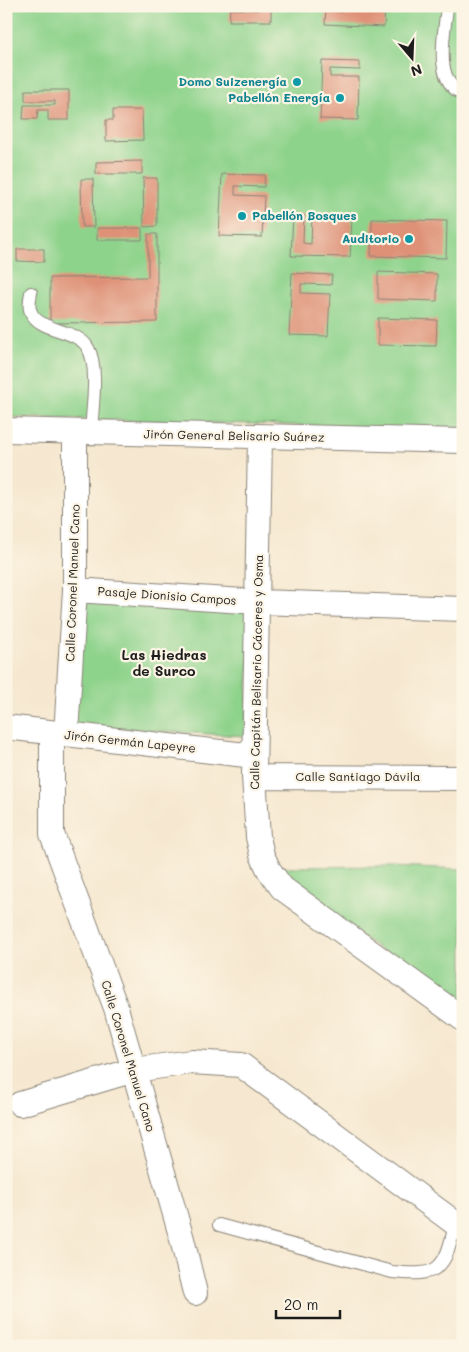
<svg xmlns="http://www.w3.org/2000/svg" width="469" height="1352" font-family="Mali,sans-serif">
  <rect width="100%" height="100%" fill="#fcf5e5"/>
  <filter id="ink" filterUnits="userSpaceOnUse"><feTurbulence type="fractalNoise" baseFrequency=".02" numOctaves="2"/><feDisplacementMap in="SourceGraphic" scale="10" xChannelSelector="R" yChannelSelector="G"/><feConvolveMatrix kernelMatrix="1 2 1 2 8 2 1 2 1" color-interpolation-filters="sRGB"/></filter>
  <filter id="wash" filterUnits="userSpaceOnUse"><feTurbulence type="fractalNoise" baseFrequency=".0096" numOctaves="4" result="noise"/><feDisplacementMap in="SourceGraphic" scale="20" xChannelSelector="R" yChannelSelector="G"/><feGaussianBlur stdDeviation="1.12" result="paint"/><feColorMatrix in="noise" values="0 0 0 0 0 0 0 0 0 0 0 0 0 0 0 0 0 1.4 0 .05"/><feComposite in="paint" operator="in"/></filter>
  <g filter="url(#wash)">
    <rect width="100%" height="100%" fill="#f6e8d0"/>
    <!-- green -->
    <path fill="#8ed38c" stroke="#557854" d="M 6,6 L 463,6 L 463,430 L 6,417 Z
      M 80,596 L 253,605 L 245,736 L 73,726 Z
      M 393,866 L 463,869 L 463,1009 L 296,889 L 281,867 Z"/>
    <g id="blocks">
      <!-- building -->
      <path fill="#de9177" d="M 258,6 L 271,6 L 271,21 L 229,21 L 230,9 L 258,10 Z
        M 326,6 L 336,6 L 336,11 L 342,12 L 342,6 L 385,6 L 384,27 L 325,24 Z
        M 322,61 L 360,62 L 360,70 L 330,69 L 330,77 L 359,77 L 358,120 L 320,119 Z
        M 25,90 L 69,90 L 69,120 L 48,120 L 48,110 L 38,110 L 37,119 L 23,119 L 24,105 L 55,105 L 55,101 L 25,101 Z
        M 113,110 L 142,110 L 143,140 L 106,141 L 106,120 L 113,120 Z
        M 142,161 L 142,174 L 96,174 L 96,162 Z
        M 222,174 L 265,175 L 264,187 L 235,186 L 235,195 L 264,196 L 262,237 L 219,236 Z
        M 143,178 L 157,178 L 157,226 L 144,227 Z
        M 81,179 L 93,179 L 94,227 L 82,227 Z
        M 293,215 L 304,215 L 303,243 L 311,244 L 312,215 L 352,217 L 350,257 L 291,256 Z
        M 372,219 L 447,221 L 446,258 L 371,256 Z
        M 97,228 L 142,228 L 142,240 L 97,240 Z
        M 148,234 L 157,234 L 157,322 L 50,323 L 50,278 L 148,277 Z
        M 17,249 L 44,249 L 44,262 L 17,261 Z
        M 378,272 L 437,274 L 437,301 L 378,299 Z
        M 292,273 L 332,275 L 331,285 L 301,284 L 301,293 L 330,294 L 328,336 L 289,335 Z
        M 378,318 L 437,320 L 436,346 L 378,345 Z"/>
    </g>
  </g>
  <g filter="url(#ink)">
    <use href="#blocks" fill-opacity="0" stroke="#898276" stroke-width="1"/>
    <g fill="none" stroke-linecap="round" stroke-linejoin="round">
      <defs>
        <path id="service" d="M 447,6 C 445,32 432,81 463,94
          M 31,293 C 30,298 28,307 31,312 C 39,332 78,329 88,348 C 99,367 92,410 91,432
          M 219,1225 L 392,1272 C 439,1277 445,1270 455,1224"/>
        <path id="minor" d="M 6,430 L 463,441
          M 260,437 L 254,777 L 258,837 L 262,855 L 269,870 L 282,888 L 463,1019
          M 75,590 L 259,602 L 463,609
          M 6,727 L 254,756
          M 52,733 L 52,834 L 116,1008 L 182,1239 L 195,1293
          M 66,734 L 75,590 L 75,432
          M 254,777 L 463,778
          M 20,1104 L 134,1070 L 191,1062 L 241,1065 L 463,1229"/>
      </defs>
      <!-- service casing -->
      <use href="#service" stroke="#898276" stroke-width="14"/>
      <!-- minor casing -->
      <use href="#minor" stroke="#898276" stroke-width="26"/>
      <!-- service -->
      <use href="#service" stroke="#fff" stroke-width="12"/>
      <!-- minor -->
      <use href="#minor" stroke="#fff" stroke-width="24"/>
    </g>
  </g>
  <!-- markers -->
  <g fill="#0f9aa8" stroke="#fcf5e5" stroke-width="2">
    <circle cx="297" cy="82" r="5"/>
    <circle cx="340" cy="98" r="5"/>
    <circle cx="242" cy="216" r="5"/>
    <circle cx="409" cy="239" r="5"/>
  </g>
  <g text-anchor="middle" stroke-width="4.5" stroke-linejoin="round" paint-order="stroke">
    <!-- culture labels -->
    <g font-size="12" font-weight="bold" fill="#0d838f" stroke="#fcf5e5" text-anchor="end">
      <text x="287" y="86">Domo Suizenergía</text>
      <text x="330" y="102">Pabellón Energía</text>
      <text x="252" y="220" text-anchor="start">Pabellón Bosques</text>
      <text x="399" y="243">Auditorio</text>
    </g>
    <!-- street labels -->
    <g font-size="12" fill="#1c1c1c" stroke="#fcf5e5">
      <text transform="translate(234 436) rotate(1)" y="4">Jirón General Belisario Suárez</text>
      <text transform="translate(73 583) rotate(-88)" y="4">Calle Coronel Manuel Cano</text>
      <text transform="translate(167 596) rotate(4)" y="4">Pasaje Dionisio Campos</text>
      <text transform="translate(257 672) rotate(-89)" y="4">Calle Capitán Belisario Cáceres y Osma</text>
      <text transform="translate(130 742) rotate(6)" y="4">Jirón Germán Lapeyre</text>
      <text x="358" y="781">Calle Santiago Dávila</text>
      <text transform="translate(128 1056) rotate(73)" y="4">Calle Coronel Manuel Cano</text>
    </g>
    <!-- neighbourhood labels -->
    <g font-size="14" font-weight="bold" fill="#1c1c1c" stroke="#fcf5e5">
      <text x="164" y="660">Las Hiedras<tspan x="164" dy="16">de Surco</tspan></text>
    </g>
  </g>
  <!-- margin -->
  <rect width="469" height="1352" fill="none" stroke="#fcf5e5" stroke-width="25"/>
  <!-- north arrow -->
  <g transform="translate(412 58) rotate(161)" stroke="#fcf5e5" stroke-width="4" paint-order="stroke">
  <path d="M0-4L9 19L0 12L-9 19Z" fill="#1c1c1c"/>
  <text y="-8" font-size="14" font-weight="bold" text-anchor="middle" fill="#1c1c1c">N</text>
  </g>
  <!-- scale -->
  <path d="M276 1310v8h64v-8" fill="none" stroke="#1c1c1c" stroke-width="2.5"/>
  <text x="284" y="1310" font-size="15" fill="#1c1c1c" stroke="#fcf5e5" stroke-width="4" paint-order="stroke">20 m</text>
</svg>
